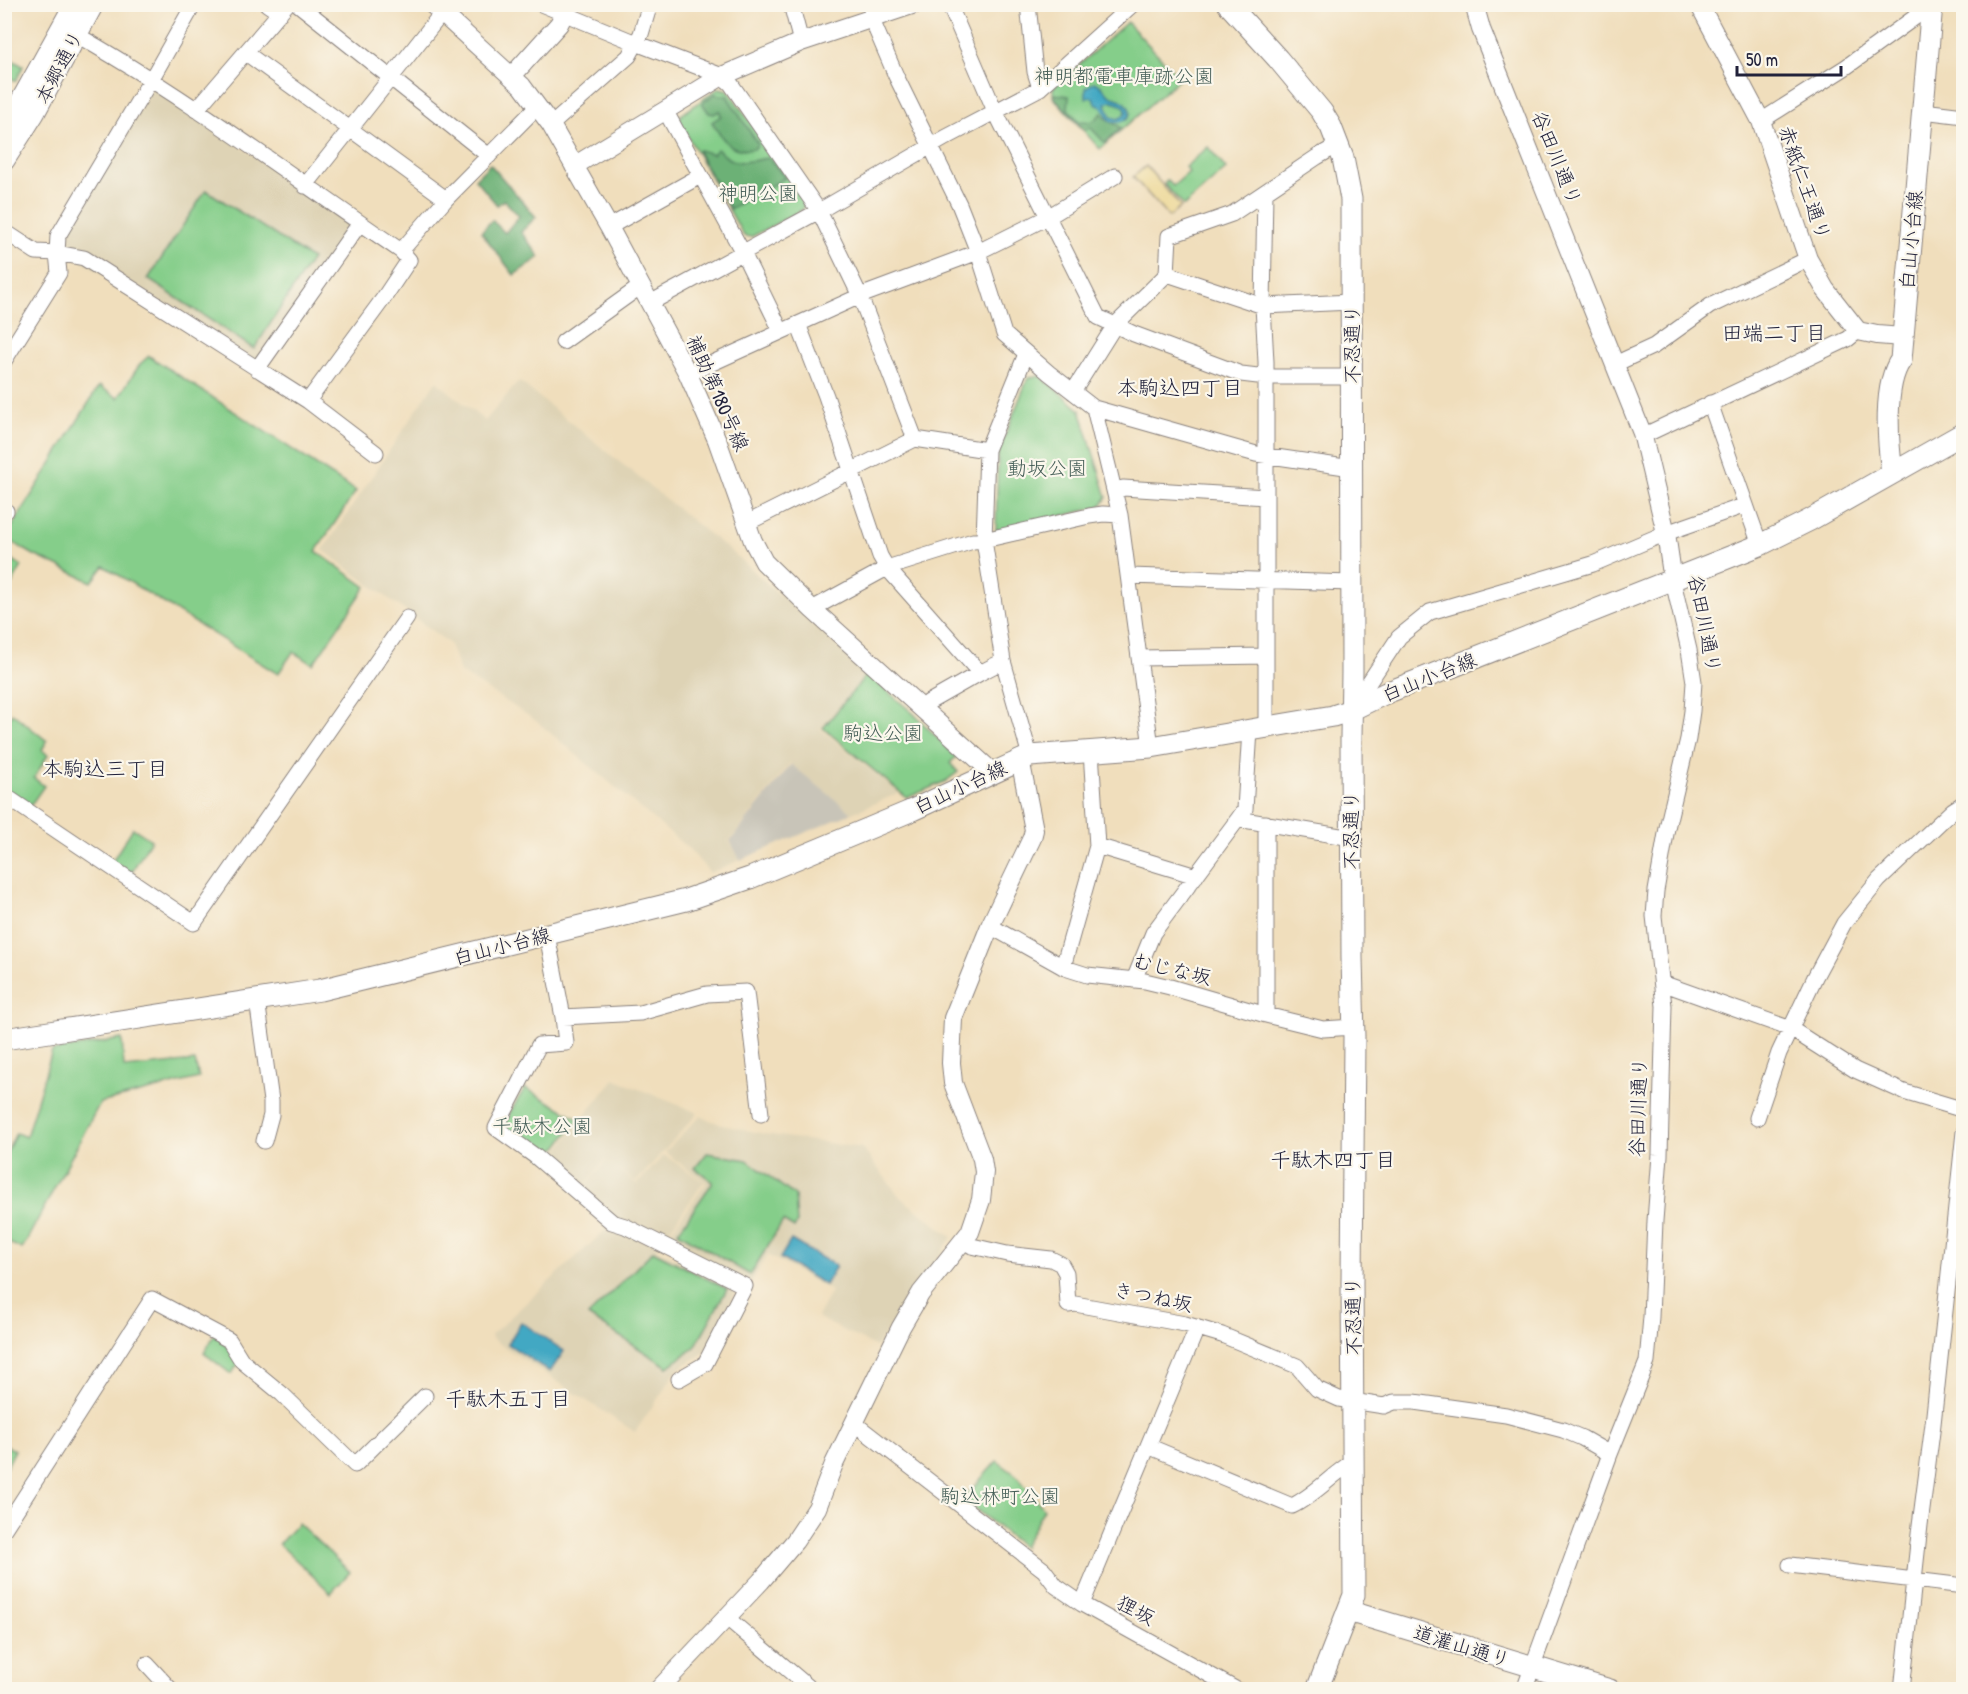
<svg xmlns="http://www.w3.org/2000/svg" width="1968" height="1694" font-family="'Patrick Hand','Klee One',sans-serif">
  <rect width="100%" height="100%" fill="#fbf7ec"/>
  <filter id="ink" filterUnits="userSpaceOnUse"><feTurbulence type="fractalNoise" baseFrequency=".0167" numOctaves="2"/><feDisplacementMap in="SourceGraphic" scale="12" xChannelSelector="R" yChannelSelector="G"/><feConvolveMatrix kernelMatrix="1 2 1 2 8 2 1 2 1" color-interpolation-filters="sRGB"/></filter>
  <filter id="wash" filterUnits="userSpaceOnUse"><feTurbulence type="fractalNoise" baseFrequency=".008" numOctaves="4" result="noise"/><feDisplacementMap in="SourceGraphic" scale="24" xChannelSelector="R" yChannelSelector="G"/><feGaussianBlur stdDeviation="1.35" result="paint"/><feColorMatrix in="noise" values="0 0 0 0 0 0 0 0 0 0 0 0 0 0 0 0 0 1.4 0 .05"/><feComposite in="paint" operator="in"/></filter>
  <g filter="url(#wash)">
    <rect width="100%" height="100%" fill="#f0debc"/>
    <!-- built -->
    <path fill="#ded3b5" d="M 153,87 L 353,224 L 256,362 L 62,250 L 64,235 Z
      M 436,381 L 485,421 L 519,381 L 739,558 L 866,673 L 820,729 L 899,793 L 852,813 L 790,763 L 729,841 L 740,860 L 710,873 L 689,849 L 535,720 L 460,672 L 450,644 L 323,550 Z
      M 614,1079 L 698,1113 L 636,1182 L 605,1160 L 582,1189 L 549,1161 Z
      M 700,1116 L 722,1125 L 765,1134 L 862,1148 L 900,1197 L 952,1237 L 876,1347 L 817,1317 L 831,1291 L 768,1255 L 749,1285 L 663,1242 L 706,1183 L 665,1152 Z
      M 664,1155 L 704,1182 L 656,1249 L 738,1288 L 704,1353 L 678,1369 L 635,1432 L 492,1339 L 491,1335 L 611,1225 L 583,1189 L 606,1161 L 637,1184 Z"/>
    <!-- industrial -->
    <path fill="#c8c4b8" d="M 791,764 L 852,813 L 740,860 L 730,841 Z"/>
    <!-- green -->
    <path fill="#85ce8a" stroke="#547862" stroke-width="1.5" d="M 1127,22 L 1180,78 L 1100,149 L 1053,97 L 1053,88 Z
      M 5,56 L 23,66 L 16,81 L 5,75 Z
      M 719,88 L 728,90 L 805,202 L 802,210 L 751,237 L 744,236 L 679,121 L 681,115 Z
      M 1208,147 L 1226,169 L 1184,206 L 1164,184 L 1167,180 L 1173,186 L 1189,172 L 1185,167 Z
      M 206,190 L 312,259 L 254,349 L 148,279 Z
      M 149,356 L 356,491 L 316,551 L 366,587 L 313,664 L 293,652 L 278,674 L 104,566 L 92,582 L 34,555 L 5,538 L 99,386 L 118,398 L 140,364 Z
      M 1040,376 L 1080,410 L 1107,497 L 1100,507 L 996,531 L 998,453 L 1028,378 Z
      M 5,555 L 22,566 L 5,596 Z
      M 867,674 L 913,713 L 956,757 L 950,763 L 958,772 L 946,781 L 907,798 L 823,728 Z
      M 12,713 L 47,741 L 42,750 L 48,755 L 34,778 L 44,786 L 28,809 L 5,793 L 4,724 Z
      M 133,828 L 151,840 L 131,873 L 112,861 Z
      M 122,1039 L 124,1068 L 195,1061 L 199,1078 L 100,1103 L 22,1249 L 5,1241 L 5,1156 L 16,1133 L 26,1137 L 52,1051 Z
      M 525,1088 L 579,1119 L 547,1160 L 502,1125 Z
      M 707,1153 L 747,1160 L 795,1196 L 797,1223 L 794,1228 L 783,1221 L 750,1275 L 678,1232 L 713,1182 L 695,1168 Z
      M 653,1251 L 727,1289 L 695,1347 L 668,1367 L 588,1316 Z
      M 215,1334 L 241,1361 L 231,1374 L 204,1353 Z
      M 4,1445 L 15,1450 L 5,1470 L 4,1470 Z
      M 997,1461 L 1016,1475 L 1044,1509 L 1023,1547 L 963,1499 Z
      M 298,1523 L 350,1572 L 331,1593 L 279,1544 Z"/>
    <!-- forest -->
    <path fill="#6cb176" stroke="#476a58" stroke-width="1.5" d="M 715,94 L 727,96 L 758,144 L 754,149 C 729,153 723,140 712,122 L 721,116 L 720,112 L 719,111 L 714,114 L 709,113 L 702,103 Z
      M 1054,94 L 1069,96 L 1068,109 L 1079,121 L 1092,122 L 1102,113 C 1107,122 1115,122 1121,128 L 1105,143 L 1090,127 L 1085,131 L 1054,97 Z
      M 717,149 C 723,153 728,160 734,161 C 743,164 759,159 769,158 L 785,178 L 730,209 L 698,152 L 699,150 L 713,154 Z
      M 490,164 L 536,217 L 521,232 L 540,257 L 514,275 L 481,232 L 492,220 L 505,233 L 519,216 L 504,200 L 497,205 L 475,179 Z"/>
    <!-- sand -->
    <path fill="#eeda9e" stroke="#887e6c" stroke-width="1.5" d="M 1146,166 L 1181,207 L 1169,217 L 1133,177 Z"/>
    <!-- water -->
    <path fill="#43a8c3" stroke="#32657f" stroke-width="1.5" fill-rule="evenodd" d="M 1094,82 C 1103,85 1103,90 1109,95 C 1114,99 1122,98 1126,104 C 1137,115 1124,125 1110,121 L 1102,107 L 1095,104 L 1093,98 L 1089,97 L 1086,98 L 1086,88 ZM 1110,101 L 1124,106 L 1126,111 L 1124,116 L 1118,119 L 1111,117 L 1106,104 Z
      M 791,1240 L 836,1266 L 825,1285 L 780,1258 Z
      M 521,1322 L 564,1351 L 550,1372 L 508,1344 Z"/>
  </g>
  <g filter="url(#ink)">
    <g fill="none" stroke-linecap="round" stroke-linejoin="round">
      <defs>
        <path id="minor" d="M 267,4 L 280,13
          M 298,4 L 489,156
          M 541,4 L 636,43 L 722,76 L 731,84 L 819,211 L 860,296 L 915,439
          M 791,4 L 801,42
          M 871,4 L 872,20 L 896,76 L 959,204 L 978,252 L 1004,334 L 1049,373 L 1094,408 L 1256,454 L 1352,468
          M 949,4 L 995,111 L 1098,317 L 1134,334 L 1241,374 L 1266,377 L 1352,377
          M 1028,4 L 1035,72 L 1040,88
          M 68,30 C 184,95 291,176 401,251 L 409,260 L 383,299 L 308,401
          M 246,53 L 446,199
          M 196,110 L 287,4
          M 665,110 L 742,251 L 781,331
          M 1923,111 L 1964,116
          M 1761,121 L 1846,67 L 1932,5
          M 551,125 L 629,56 L 641,34 L 650,4
          M 305,186 L 442,13
          M 1265,192 L 1263,306 L 1266,362 L 1266,728
          M 609,227 L 700,176
          M 4,231 L 36,252 L 57,253 L 84,258 L 308,401 L 376,453
          M 401,251 L 446,199 L 538,106
          M 1167,274 L 1263,306 L 1352,302
          M 650,303 L 819,211 L 945,138 L 1040,88 L 1133,4
          M 798,324 L 826,396 L 880,556 L 887,568 L 980,673 L 1003,661
          M 563,342 L 641,286
          M 1026,354 L 987,450 L 984,540 L 1003,661 L 1030,756
          M 4,361 L 59,273 L 57,253 L 58,236 L 156,71 L 194,4
          M 1615,364 L 1654,346 L 1710,306 L 1808,259
          M 257,369 L 360,223
          M 688,374 L 860,296 L 978,252 L 1048,217 L 1115,176
          M 1073,392 L 1115,325 L 1167,274 L 1169,236 L 1232,214 L 1317,157 L 1338,145
          M 1710,403 L 1760,545
          M 1094,408 L 1120,515 L 1151,747
          M 1642,433 L 1651,432 L 1848,339 L 1858,331
          M 1115,492 L 1123,488 L 1266,497
          M 4,510 L 6,511
          M 747,523 L 915,439 L 987,450
          M 1129,576 L 1351,583
          M 812,609 L 887,568 L 973,541 L 984,540 L 1089,516 L 1103,514 L 1120,515
          M 1140,658 L 1266,656
          M 1352,708 L 1399,637 L 1430,612 L 1593,564 L 1666,533 L 1746,505
          M 923,709 L 929,702 L 980,673
          M 1250,730 L 1245,809 L 1238,819 L 1352,838
          M 4,795 L 194,923 L 407,618
          M 1266,823 L 1266,1015
          M 1097,846 L 1196,876
          M 990,926 L 1065,968 L 1087,975 L 1145,981 L 1170,987 L 1266,1015 L 1323,1029 L 1354,1027
          M 547,935 L 563,1017 L 566,1043 L 539,1045 L 496,1128 L 535,1156 L 612,1222 L 625,1226 L 745,1286 L 705,1364 L 679,1379
          M 1063,967 L 1097,846 L 1091,751
          M 1134,980 L 1153,933 L 1238,819
          M 1662,983 L 1791,1029 L 1855,1070 L 1904,1092 L 1964,1110
          M 257,1000 L 271,1101 L 271,1115 L 264,1141
          M 563,1017 L 640,1013 L 707,994 L 746,992 L 761,1114
          M 1757,1118 L 1779,1053 L 1815,977 L 1844,923 L 1879,880 L 1953,810 L 1964,803
          M 963,1241 L 972,1246 L 1007,1254 L 1051,1259 L 1061,1264 L 1066,1273 L 1068,1305 L 1075,1304 L 1185,1324 L 1222,1335 L 1297,1366 L 1317,1389 L 1339,1399 L 1384,1406 L 1394,1402 L 1414,1402 L 1506,1415 L 1563,1430 L 1582,1438 L 1610,1454
          M 854,1423 L 1044,1570 L 1056,1586 L 1082,1604 L 1237,1690
          M 1148,1446 L 1292,1506 C 1315,1495 1332,1474 1354,1461
          M 4,1529 L 152,1299 L 229,1340 L 242,1361 L 282,1394 L 355,1465 L 425,1396
          M 1790,1565 L 1964,1586
          M 1082,1604 L 1195,1333 L 1196,1327
          M 727,1618 L 812,1690
          M 147,1664 L 171,1690
          M 1524,1690 L 1610,1454 L 1647,1362 L 1651,1317 L 1655,1221 L 1660,1155 L 1664,1006 L 1654,916 L 1656,891 L 1667,828 L 1688,739 L 1692,711 L 1694,682 L 1689,650 L 1673,581
          M 1902,1690 L 1920,1525 L 1933,1424 L 1964,1132"/>
        <path id="tertiary" d="M 432,4 L 522,86 L 551,125 L 609,227 L 688,374 L 717,440 L 753,541 L 764,562 L 812,609 L 992,772
          M 1474,4 L 1481,29 L 1642,433 L 1666,533 L 1673,581
          M 1699,4 L 1761,121 L 1808,259 L 1825,289 L 1858,331 L 1877,335 L 1902,337
          M 512,76 L 559,24 L 569,4
          M 574,166 L 722,76 L 801,42 L 915,4
          M 658,1690 L 761,1581 L 795,1541 L 817,1508 L 834,1464 L 901,1327 L 921,1293 L 970,1232 L 981,1200 L 984,1172 L 982,1159 L 953,1083 L 951,1063 L 953,1018 L 990,926 L 1032,838 L 1034,830 L 1020,759"/>
        <path id="secondary" d="M 1228,4 L 1278,59 L 1322,112 L 1331,127 L 1343,158 L 1351,199 L 1352,672 L 1351,738 L 1352,958 L 1354,1037 L 1352,1282 L 1354,1595 L 1317,1690
          M 4,132 L 75,4
          M 4,160 L 34,113 L 93,4
          M 1892,473 C 1888,443 1883,384 1901,360 L 1932,4
          M 4,1039 L 320,990 L 686,900 L 750,878 L 908,812 L 1030,756 L 1151,747 L 1333,716 L 1351,710 L 1386,693 L 1760,545 L 1810,520 L 1964,433
          M 1348,1611 L 1610,1690"/>
      </defs>
      <!-- minor casing -->
      <use href="#minor" stroke="#89807c" stroke-width="17"/>
      <!-- tertiary casing -->
      <use href="#tertiary" stroke="#89807c" stroke-width="20"/>
      <!-- secondary casing -->
      <use href="#secondary" stroke="#89807c" stroke-width="23"/>
      <!-- minor -->
      <use href="#minor" stroke="#fff" stroke-width="15"/>
      <!-- tertiary -->
      <use href="#tertiary" stroke="#fff" stroke-width="18"/>
      <!-- secondary -->
      <use href="#secondary" stroke="#fff" stroke-width="21"/>
    </g>
  </g>
  <g text-anchor="middle" stroke-width="4.5" stroke-linejoin="round" paint-order="stroke">
    <!-- street labels -->
    <g font-size="20" fill="#22223b" stroke="#fbf7ec">
      <text transform="translate(59 67) rotate(-62)" y="7">本郷通り</text>
      <text transform="translate(1557 158) rotate(68)" y="7">谷田川通り</text>
      <text transform="translate(1805 183) rotate(71)" y="7">赤紙仁王通り</text>
      <text transform="translate(1911 240) rotate(-85)" y="7">白山小台線</text>
      <text transform="translate(1352 344) rotate(-90)" y="7">不忍通り</text>
      <text transform="translate(718 393) rotate(66)" y="7">補助第180号線</text>
      <text transform="translate(1705 624) rotate(79)" y="7">谷田川通り</text>
      <text transform="translate(1429 677) rotate(-22)" y="7">白山小台線</text>
      <text transform="translate(960 787) rotate(-25)" y="7">白山小台線</text>
      <text transform="translate(1351 830) rotate(-90)" y="7">不忍通り</text>
      <text transform="translate(502 946) rotate(-14)" y="7">白山小台線</text>
      <text transform="translate(1172 969) rotate(13)" y="7">むじな坂</text>
      <text transform="translate(1638 1107) rotate(-88)" y="7">谷田川通り</text>
      <text transform="translate(1153 1297) rotate(11)" y="7">きつね坂</text>
      <text transform="translate(1353 1316) rotate(-91)" y="7">不忍通り</text>
      <text transform="translate(1136 1610) rotate(28)" y="7">狸坂</text>
      <text transform="translate(1462 1646) rotate(17)" y="7">道灌山通り</text>
    </g>
    <!-- park labels -->
    <g font-size="20" fill="#455e57" stroke="#fbf7ec">
      <text x="1124" y="83">神明都電車庫跡公園</text>
      <text x="758" y="200">神明公園</text>
      <text x="1047" y="475">動坂公園</text>
      <text x="883" y="740">駒込公園</text>
      <text x="542" y="1133">千駄木公園</text>
      <text x="1000" y="1503">駒込林町公園</text>
    </g>
    <!-- neighbourhood labels -->
    <g font-size="21" fill="#22223b" stroke="#fbf7ec">
      <text x="1774" y="340">田端二丁目</text>
      <text x="1180" y="395">本駒込四丁目</text>
      <text x="105" y="776">本駒込三丁目</text>
      <text x="1333" y="1167">千駄木四丁目</text>
      <text x="508" y="1406">千駄木五丁目</text>
    </g>
  </g>
  <!-- margin -->
  <rect width="1968" height="1694" fill="none" stroke="#fbf7ec" stroke-width="24"/>
  <!-- scale -->
  <path d="M1737 66v9h104v-9" fill="none" stroke="#22223b" stroke-width="3"/>
  <text x="1746" y="66" font-size="18" fill="#22223b" stroke="#fbf7ec" stroke-width="4.5" paint-order="stroke">50 m</text>
</svg>
